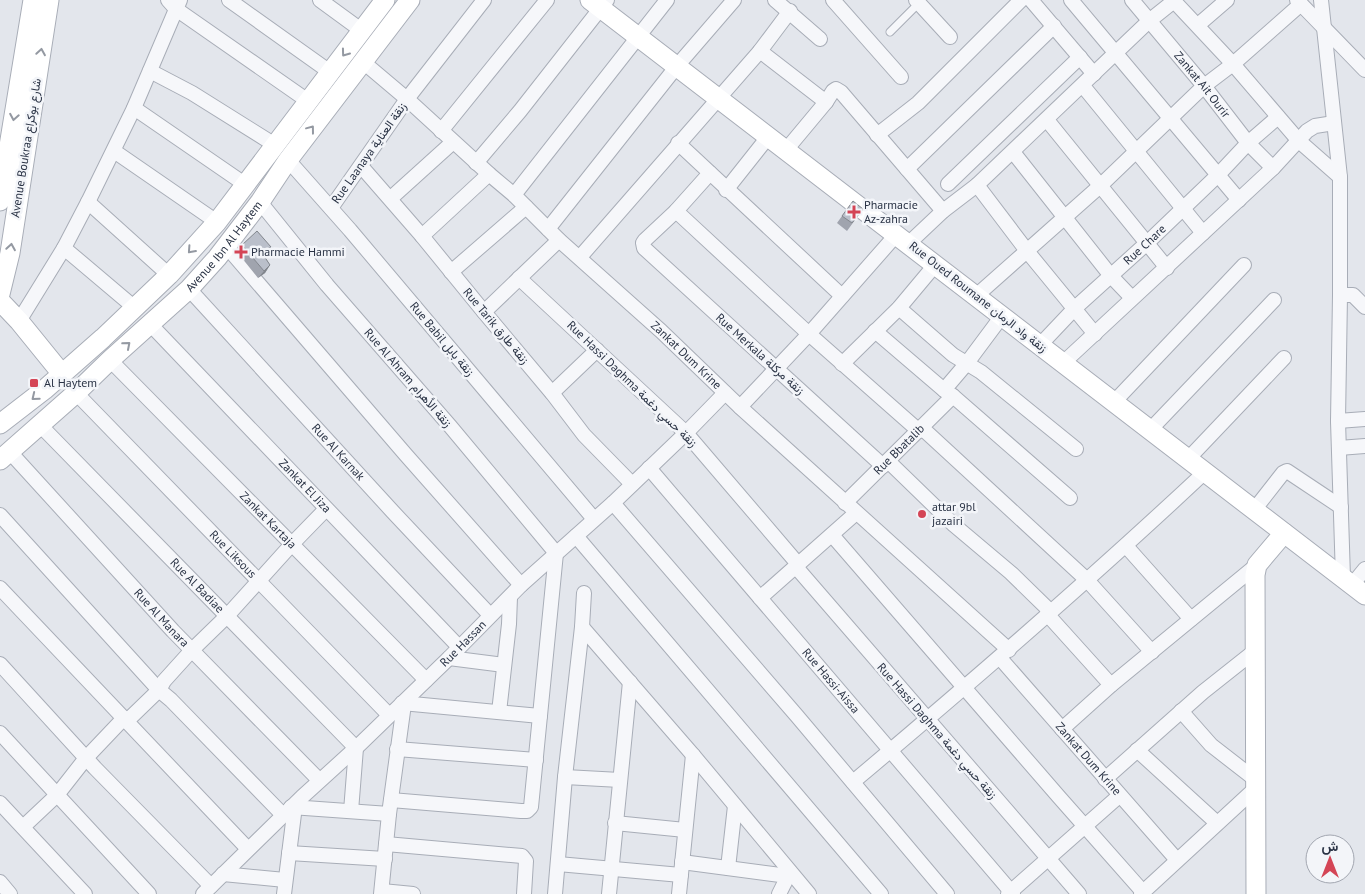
<svg xmlns="http://www.w3.org/2000/svg" width="1365" height="894" font-family="'PT Sans',Vazirmatn,sans-serif">
  <rect width="100%" height="100%" fill="#e3e6ec"/>
  <g fill="none" stroke-linecap="round" stroke-linejoin="round">
    <defs>
      <path id="lane" d="M 890,32 L 920,2"/>
      <g id="street">
        <path d="M 168,0 L 176,9 L 308,101"/>
        <path d="M 229,0 L 330,72"/>
        <path d="M 320,0 L 361,30"/>
        <path d="M 775,0 L 820,39"/>
        <path d="M 833,0 L 901,77"/>
        <path d="M 916,0 L 950,37"/>
        <path d="M 1031,0 L 1094,74"/>
        <path d="M 1071,0 L 1239,200"/>
        <path id="s1" d="M 1132,0 L 1204,86 L 1248,143 L 1273,168"/>
        <path d="M 1173,0 L 1233,64 L 1299,141 L 1340,177"/>
        <path d="M 1297,0 L 1365,70"/>
        <path d="M 1321,0 L 1340,177 L 1340,295 L 1338,421 L 1343,578"/>
        <path d="M 1198,25 L 1227,0"/>
        <path d="M 760,51 L 826,102"/>
        <path id="s2" d="M 362,61 L 407,99 L 489,174 L 514,195 L 559,240 L 661,331 L 740,407 L 1009,650"/>
        <path d="M 150,71 L 192,93 L 275,145"/>
        <path d="M 1083,86 L 1203,233"/>
        <path d="M 134,108 L 246,185"/>
        <path d="M 1047,120 L 1167,268"/>
        <path d="M 441,131 L 547,0"/>
        <path d="M 877,135 L 918,103 L 1021,0"/>
        <path d="M 678,143 L 842,296"/>
        <path d="M 786,150 L 826,102 L 833,91 L 836,89 L 841,92 L 943,211"/>
        <path d="M 114,151 L 217,222"/>
        <path d="M 1013,152 L 1111,276 L 1132,298"/>
        <path d="M 288,160 L 350,230 L 594,519"/>
        <path d="M 476,163 L 520,111 L 607,0"/>
        <path d="M 361,166 L 422,236 L 484,312 L 552,393 L 584,435 L 632,484"/>
        <path d="M 907,169 L 1054,26"/>
        <path d="M 710,173 L 676,211 L 645,240 L 643,243 L 644,248 L 883,466"/>
        <path d="M 948,184 L 1080,57"/>
        <path d="M 977,185 L 1027,251 L 1095,334"/>
        <path d="M 726,190 L 768,137"/>
        <path d="M 514,195 L 667,0"/>
        <path d="M 391,198 L 453,142"/>
        <path d="M 88,202 L 169,275"/>
        <path d="M 260,202 L 327,285 L 450,426 L 556,553 L 531,807 L 527,811 L 521,811 L 391,800"/>
        <path d="M 331,208 L 407,99 L 484,0"/>
        <path d="M 676,211 L 809,334 L 919,431"/>
        <path d="M 548,229 L 677,66 L 734,0"/>
        <path d="M 422,236 L 489,174"/>
        <path d="M 908,244 L 943,211 L 977,185 L 1149,21 L 1174,1"/>
        <path d="M 227,247 L 406,455 L 521,585"/>
        <path d="M 64,248 L 135,308"/>
        <path d="M 580,257 L 760,51 L 790,11"/>
        <path d="M 451,272 L 526,207"/>
        <path d="M 519,278 L 686,433 L 798,564"/>
        <path id="s3" d="M 189,289 L 393,512 L 490,615"/>
        <path d="M 1340,295 L 1353,295 L 1365,307"/>
        <path d="M 976,296 L 1100,186 L 1204,86 L 1233,64 L 1301,4"/>
        <path d="M 899,308 L 953,355 L 981,372 L 1076,449"/>
        <path d="M 484,312 L 559,240"/>
        <path d="M 19,321 L 64,248 L 88,202 L 134,108 L 180,0"/>
        <path id="s4" d="M 150,324 L 459,647"/>
        <path d="M 875,331 L 944,390 L 953,396 L 1070,498"/>
        <path id="s5" d="M 1040,345 L 1075,308 L 1147,243 L 1218,175 L 1248,143 L 1278,117"/>
        <path id="s6" d="M 110,360 L 426,680"/>
        <path d="M 1063,363 L 1273,168 L 1307,131 L 1315,126 L 1334,123"/>
        <path d="M 842,364 L 899,308 L 935,265"/>
        <path d="M 944,390 L 967,363 L 1002,316"/>
        <path id="s7" d="M 76,393 L 389,715"/>
        <path d="M 552,393 L 597,350"/>
        <path d="M 1114,402 L 1244,265"/>
        <path d="M 740,407 L 809,334 L 896,235"/>
        <path d="M 1338,421 L 1365,419"/>
        <path id="s8" d="M 39,424 L 356,748 L 351,811"/>
        <path d="M 922,428 L 1087,580 L 1152,652"/>
        <path d="M 1150,430 L 1274,300"/>
        <path d="M 1339,448 L 1365,446"/>
        <path id="s9" d="M 9,451 L 173,631 L 319,780"/>
        <path d="M 1188,459 L 1284,358"/>
        <path d="M 888,461 L 954,525 L 1011,573 L 1050,611"/>
        <path id="s10" d="M 649,468 L 1013,894"/>
        <path d="M 613,503 L 797,716 L 947,894"/>
        <path id="s11" d="M 845,503 L 953,396"/>
        <path d="M 1254,510 L 1283,473 L 1287,471 L 1341,507"/>
        <path d="M 0,515 L 159,690 L 171,700 L 283,815"/>
        <path d="M 832,535 L 1059,797 L 1143,892"/>
        <path d="M 576,536 L 881,894"/>
        <path d="M 1126,546 L 1191,619"/>
        <path d="M 796,567 L 1079,894"/>
        <path d="M 1352,585 L 1365,569"/>
        <path d="M 0,588 L 248,849"/>
        <path d="M 760,598 L 856,513"/>
        <path d="M 1047,614 L 1111,685"/>
        <path d="M 582,627 L 693,755 L 809,894"/>
        <path d="M 449,658 L 504,665"/>
        <path id="s12" d="M 1000,658 L 1177,860"/>
        <path d="M 0,664 L 95,768 L 211,886"/>
        <path d="M 402,703 L 540,716"/>
        <path d="M 1181,711 L 1211,745 L 1256,780"/>
        <path d="M 499,712 L 509,624 L 510,597"/>
        <path d="M 1062,729 L 1111,685 L 1257,565"/>
        <path d="M 0,733 L 149,894"/>
        <path d="M 397,749 L 536,760"/>
        <path d="M 1137,750 L 1217,823"/>
        <path d="M 565,777 L 620,780"/>
        <path d="M 1105,779 L 1203,692 L 1256,650"/>
        <path d="M 853,782 C 973,681 1091,579 1205,472"/>
        <path d="M 0,803 L 85,894"/>
        <path d="M 291,807 L 389,814"/>
        <path d="M 615,823 L 685,830"/>
        <path d="M 23,827 L 57,795 L 86,758 L 124,718 L 129,719 L 159,690 L 164,681 L 192,650 L 227,616 L 292,544 L 326,509"/>
        <path d="M 386,844 L 522,856 L 526,861 L 524,894"/>
        <path d="M 289,853 L 385,859"/>
        <path d="M 682,862 L 788,876"/>
        <path d="M 558,864 L 681,875"/>
        <path d="M 728,868 L 735,806"/>
        <path d="M 223,874 L 285,880"/>
        <path d="M 0,882 L 10,894"/>
        <path d="M 382,891 L 413,894"/>
        <path id="s13" d="M 203,894 L 302,797 L 356,748 L 449,658 L 521,585 L 613,503 L 686,433 L 725,393"/>
        <path d="M 284,894 L 295,806"/>
        <path d="M 381,894 L 389,814 L 404,704"/>
        <path d="M 555,894 L 565,777 L 582,627 L 584,593"/>
        <path d="M 609,894 L 630,682"/>
        <path d="M 679,894 L 693,755"/>
        <path d="M 779,894 L 790,872"/>
        <path d="M 1008,894 L 1119,796"/>
        <path d="M 1141,894 L 1256,788"/>
      </g>
      <g id="secondary">
        <path d="M 590,0 L 1365,595"/>
        <path d="M 0,201 L 33,0"/>
        <path d="M 0,294 L 10,253 L 49,0"/>
        <path d="M 0,301 L 19,321 L 62,374"/>
        <path d="M 0,424 L 44,390 L 103,338 L 169,275 L 217,222 L 385,0"/>
        <path id="s14" d="M 0,460 L 76,393 L 110,360 L 189,289 L 217,258 L 260,202 L 288,160 L 410,0"/>
        <path d="M 1256,894 L 1255,575 L 1257,565 L 1284,533"/>
      </g>
    </defs>
    <!-- lane casing -->
    <use href="#lane" stroke="#a8adb7" stroke-width="9"/>
    <!-- street casing -->
    <use href="#street" stroke="#a8adb7" stroke-width="16"/>
    <!-- secondary casing -->
    <use href="#secondary" stroke="#a8adb7" stroke-width="21"/>
    <!-- lane -->
    <use href="#lane" stroke="#f6f7fa" stroke-width="7"/>
    <!-- street -->
    <use href="#street" stroke="#f6f7fa" stroke-width="14"/>
    <!-- secondary -->
    <use href="#secondary" stroke="#fff" stroke-width="19"/>
  </g>
  <!-- wall -->
  <path fill="#a0a4ae" d="M 863,209 L 847,231 L 837,223 L 842,216 Z
    M 242,245 L 271,247 L 264,255 L 270,265 L 265,273 L 258,278 L 237,252 Z"/>
  <!-- shaded-wall -->
  <path fill="#82868d" d="M 271,247 L 265,254 L 257,261 L 262,253 Z
    M 270,265 L 265,273 L 258,278 L 264,271 Z"/>
  <!-- building -->
  <path fill="#babfca" stroke="#82868d" d="M 853,201 L 863,209 L 852,223 L 842,216 Z
    M 257,231 L 271,247 L 262,253 L 270,265 L 264,271 L 242,245 Z"/>
  <!-- one-way arrows -->
  <defs><path id="oneway-chevron" d="M-2-3.5L2.5 0L-2 3.5" fill="none" stroke-width="1.6" stroke-linecap="round" stroke-linejoin="round" transform="scale(1.25)"/></defs>
  <g stroke="#9499a2">
    <use href="#oneway-chevron" transform="translate(41 52) rotate(-81)"/>
    <use href="#oneway-chevron" transform="translate(345 53) rotate(126)"/>
    <use href="#oneway-chevron" transform="translate(14 117) rotate(100)"/>
    <use href="#oneway-chevron" transform="translate(311 129) rotate(-53)"/>
    <use href="#oneway-chevron" transform="translate(11 247) rotate(-81)"/>
    <use href="#oneway-chevron" transform="translate(191 250) rotate(132)"/>
    <use href="#oneway-chevron" transform="translate(127 345) rotate(-41)"/>
    <use href="#oneway-chevron" transform="translate(35 397) rotate(141)"/>
  </g>
  <!-- markers -->
  <g fill="#d44556" stroke="#f3f5f9" stroke-width="2">
    <path d="M851.5 204.5h5v5h5v5h-5v5h-5v-5h-5v-5h5z"/>
    <path d="M238.5 244.5h5v5h5v5h-5v5h-5v-5h-5v-5h5z"/>
    <rect x="29" y="378" width="10" height="10" rx="2.5"/>
    <circle cx="922" cy="514" r="5"/>
  </g>
  <g text-anchor="middle" stroke-width="5" stroke-linejoin="round" paint-order="stroke">
    <!-- street labels -->
    <g font-size="12" fill="#2a3345" stroke="#f3f5f9">
      <text dy="4" stroke="none"><textPath href="#s1" startOffset="110">Zankat Ait Ourir</textPath></text>
      <text transform="translate(26 148) rotate(-81)" y="4">Avenue Boukraa شارع بوكراع</text>
      <text transform="translate(369 153) rotate(-55)" y="4">Rue Laanaya زنقة العناية</text>
      <text dy="4" stroke="none"><textPath href="#s5" startOffset="145">Rue Chare</textPath></text>
      <text dy="4" stroke="none"><textPath href="#s14" startOffset="310">Avenue Ibn Al Haytem</textPath></text>
      <text transform="translate(978 297) rotate(38)" y="4">Rue Oued Roumane زنقة واد الرمان</text>
      <text transform="translate(496 326) rotate(50)" y="4">Rue Tarik زنقة طارق</text>
      <text transform="translate(442 339) rotate(50)" y="4">Rue Babil زنقة بابل</text>
      <text transform="translate(760 354) rotate(42)" y="4">Rue Merkala زنقة مركلة</text>
      <text dy="4" stroke="none"><textPath href="#s2" startOffset="438">Zankat Dum Krine</textPath></text>
      <text transform="translate(408 378) rotate(49)" y="4">Rue Al Ahram زنقة الأهرام</text>
      <text transform="translate(632 384) rotate(44)" y="4">Rue Hassi Daghma زنقة حسي دغمة</text>
      <text dy="4" stroke="none"><textPath href="#s11" startOffset="76">Rue Bbatalib</textPath></text>
      <text dy="4" stroke="none"><textPath href="#s3" startOffset="221">Rue Al Karnak</textPath></text>
      <text dy="4" stroke="none"><textPath href="#s4" startOffset="224">Zankat El Jiza</textPath></text>
      <text dy="4" stroke="none"><textPath href="#s6" startOffset="225">Zankat Kartaja</textPath></text>
      <text dy="4" stroke="none"><textPath href="#s7" startOffset="225">Rue Liksous</textPath></text>
      <text dy="4" stroke="none"><textPath href="#s8" startOffset="226">Rue Al Badiae</textPath></text>
      <text dy="4" stroke="none"><textPath href="#s9" startOffset="226">Rue Al Manara</textPath></text>
      <text dy="4" stroke="none"><textPath href="#s13" startOffset="361">Rue Hassan</textPath></text>
      <text dy="4" stroke="none"><textPath href="#s10" startOffset="280">Rue Hassi-Aissa</textPath></text>
      <text transform="translate(937 731) rotate(49)" y="4">Rue Hassi Daghma زنقة حسي دغمة</text>
      <text dy="4" stroke="none"><textPath href="#s12" startOffset="134">Zankat Dum Krine</textPath></text>
    </g>
    <!-- poi labels -->
    <g font-size="12" fill="#2a3345" stroke="#f3f5f9" text-anchor="start">
      <text x="864" y="209">Pharmacie<tspan x="864" dy="14">Az-zahra</tspan></text>
      <text x="251" y="256">Pharmacie Hammi</text>
      <text x="44" y="387">Al Haytem</text>
      <text x="932" y="511">attar 9bl<tspan x="932" dy="14">jazairi</tspan></text>
    </g>
  </g>
  <!-- north arrow -->
  <g transform="translate(1330 859)"><circle r="24" fill="#f3f5f9" stroke="#a3a7b1"/>
  <path d="M0-4L9 19L0 12L-9 19Z" fill="#d44556"/>
  <text y="-8" font-size="14" font-weight="bold" text-anchor="middle" fill="#2a3345">ش</text>
  </g>
</svg>
